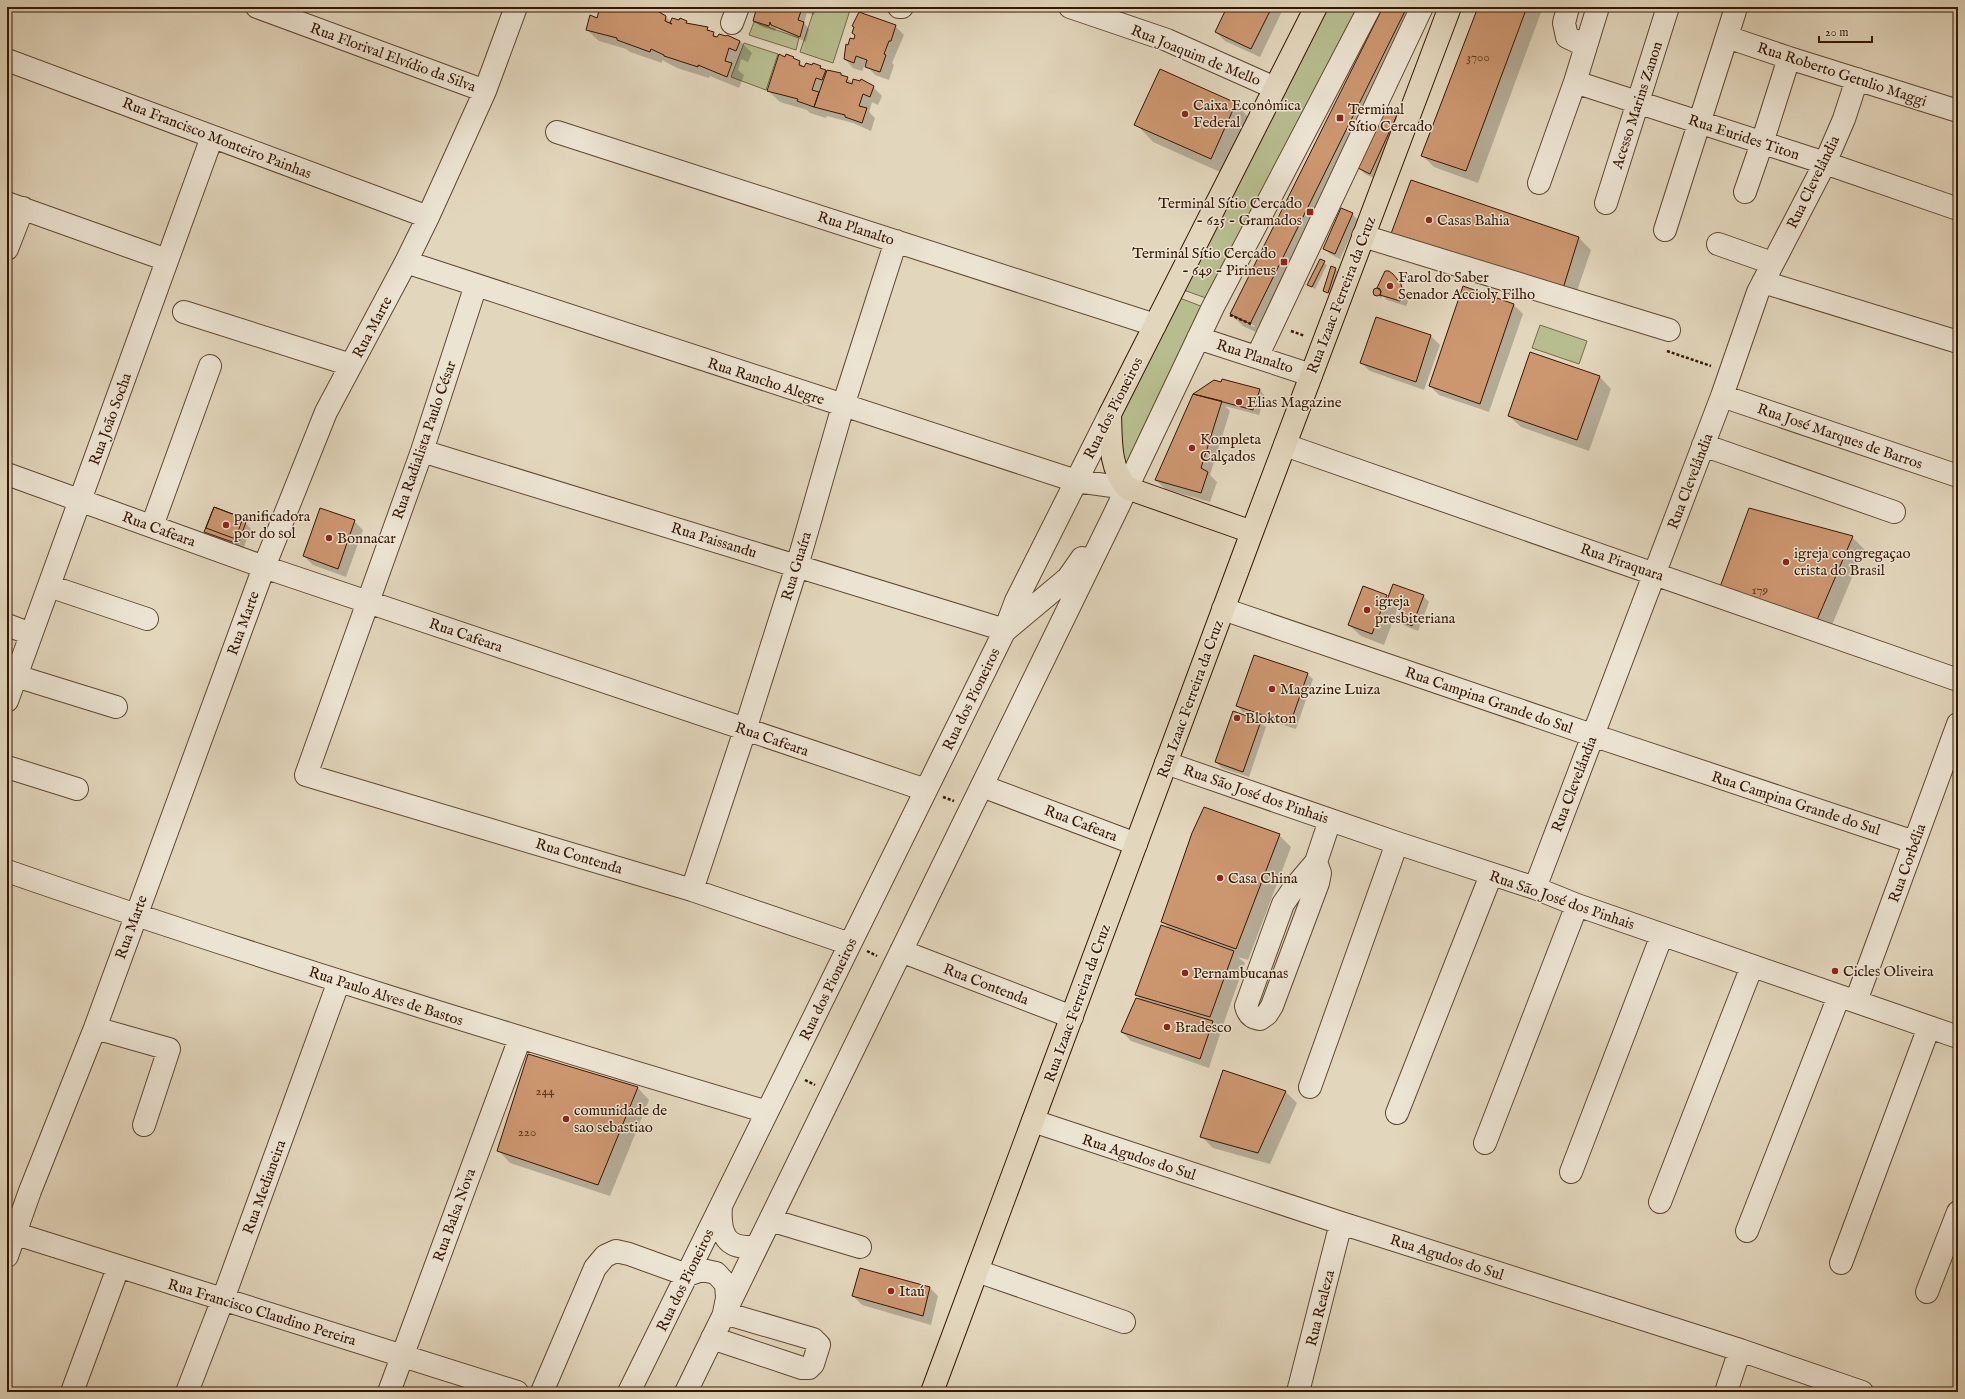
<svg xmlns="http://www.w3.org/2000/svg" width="1965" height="1399" font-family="'IM FELL English',serif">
  <rect width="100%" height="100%" fill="#e2d6bc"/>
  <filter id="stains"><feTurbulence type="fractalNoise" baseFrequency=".005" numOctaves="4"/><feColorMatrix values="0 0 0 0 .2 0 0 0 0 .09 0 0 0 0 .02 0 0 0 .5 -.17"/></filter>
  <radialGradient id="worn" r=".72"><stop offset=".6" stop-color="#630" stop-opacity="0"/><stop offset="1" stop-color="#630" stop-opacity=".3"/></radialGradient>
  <!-- green -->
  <path fill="#b7bd8e" stroke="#766a48" d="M 815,7 L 851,7 L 833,63 L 800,52 Z
    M 1317,7 L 1358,7 L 1206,298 L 1175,287 Z
    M 754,22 L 799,38 L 796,50 L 749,35 Z
    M 744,43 L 778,54 L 766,90 L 731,77 Z
    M 1172,295 L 1211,310 L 1129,483 L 1112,413 Z
    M 1540,325 L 1587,341 L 1579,364 L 1532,348 Z"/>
  <!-- shadow -->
  <path fill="#0003" fill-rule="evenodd" d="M 599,7 L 640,7 L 666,17 L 671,22 L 686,22 L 689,25 L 707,28 L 718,38 L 727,36 L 740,41 L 752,53 L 748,62 L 741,59 L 738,70 L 744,75 L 739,88 L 710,76 L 709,78 L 677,68 L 662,60 L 662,63 L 630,52 L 626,49 L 599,41 L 587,30 L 598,19 L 601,8 Z
    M 766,7 L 817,7 L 814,15 L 807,13 L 804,23 L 809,29 L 806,42 L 776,28 L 775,31 L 760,26 L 754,20 Z
    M 1228,7 L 1284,7 L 1260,57 L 1225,41 L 1216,32 Z
    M 1384,7 L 1425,7 L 1262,335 L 1243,326 L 1231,314 ZM 1244,320 L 1255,326 L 1254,327 L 1244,322 Z
    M 1479,7 L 1543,7 L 1478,183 L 1434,167 L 1422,155 Z
    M 895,26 L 904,35 L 892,63 L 894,65 L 889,80 L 875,75 L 867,66 L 867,65 L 865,64 L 862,71 L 853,68 L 845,59 L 849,46 L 854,41 Z
    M 785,58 L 793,58 L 805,67 L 820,67 L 827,73 L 841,74 L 853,83 L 873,87 L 882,96 L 878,105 L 872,102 L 869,112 L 875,118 L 871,131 L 853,123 L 827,116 L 826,118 L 810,113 L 807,110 L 780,102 L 768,91 Z
    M 1160,70 L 1236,104 L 1253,122 L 1229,176 L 1153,142 L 1136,124 Z
    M 1397,113 L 1403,119 L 1376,179 L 1365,174 L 1359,168 Z
    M 1412,181 L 1579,238 L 1591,250 L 1572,306 Z
    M 1352,214 L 1358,220 L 1340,259 L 1330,254 L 1324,248 Z
    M 1320,260 L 1327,265 L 1315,289 L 1308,285 Z
    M 1332,267 L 1338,271 L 1331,295 L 1324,291 Z
    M 1388,272 L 1406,290 L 1408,302 L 1406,306 L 1387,300 L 1383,296 L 1381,298 L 1374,292 L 1376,289 L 1383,294 Z
    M 1514,305 L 1523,314 L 1489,412 L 1439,395 L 1430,386 Z
    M 1377,318 L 1431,336 L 1440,345 L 1424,390 L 1370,371 L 1361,363 Z
    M 1531,353 L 1600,377 L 1611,389 L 1589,451 L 1521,427 L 1509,416 Z
    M 1223,380 L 1260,390 L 1265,396 L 1259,415 L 1225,406 L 1230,411 L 1210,475 L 1217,482 L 1210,502 L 1165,489 L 1156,480 Z
    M 242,519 L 251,529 L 243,549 L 211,537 L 206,532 Z
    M 354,521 L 363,530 L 346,577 L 313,565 L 304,556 Z
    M 1852,537 L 1864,549 L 1829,632 L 1733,599 Z
    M 1386,596 L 1389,599 L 1423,596 L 1429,602 L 1418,631 L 1405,626 L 1399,620 L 1403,609 L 1398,607 L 1384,645 L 1361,636 L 1349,625 Z
    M 1307,674 L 1313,679 L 1296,729 L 1243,712 L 1237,706 Z
    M 1260,722 L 1266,727 L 1249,777 L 1222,768 L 1216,762 Z
    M 1279,835 L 1291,847 L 1248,960 L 1238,957 L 1245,963 L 1222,1028 L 1217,1027 L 1221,1031 L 1209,1068 L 1131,1041 L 1122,1032 L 1142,1000 L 1136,995 L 1171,930 L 1163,922 Z
    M 638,1088 L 649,1100 L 610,1196 L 510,1163 L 499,1151 Z
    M 1286,1092 L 1297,1103 L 1270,1164 L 1213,1148 L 1202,1137 Z
    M 929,1287 L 938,1296 L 931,1325 L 862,1305 L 853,1296 Z"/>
  <!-- building -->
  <path fill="#cc966f" stroke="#361702" d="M 600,7 L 640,7 L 654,9 L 666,16 L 665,21 L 672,24 L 670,23 L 672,18 L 679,20 L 680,18 L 687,21 L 686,23 L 708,27 L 707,30 L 714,32 L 713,36 L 717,37 L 719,34 L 726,36 L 727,35 L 740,41 L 736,51 L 729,48 L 725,61 L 732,63 L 727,77 L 698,65 L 698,67 L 664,56 L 664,55 L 651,49 L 650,52 L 617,40 L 617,38 L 586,30 L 590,15 L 597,18 Z
    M 757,7 L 809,7 L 808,10 L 802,8 L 798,20 L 804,22 L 800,37 L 771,25 L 770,22 L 769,26 L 753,21 Z
    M 1227,7 L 1272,7 L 1251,49 L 1215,32 Z
    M 1383,7 L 1407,7 L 1250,324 L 1230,314 Z
    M 1478,7 L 1527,7 L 1466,171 L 1421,156 Z
    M 859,12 L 896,25 L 891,41 L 889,41 L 884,54 L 886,55 L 880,72 L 865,67 L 867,60 L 856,56 L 854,63 L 844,59 L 846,44 L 848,45 L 850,38 L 854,39 L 855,35 L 852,33 L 854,27 L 852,26 Z
    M 779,54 L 785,57 L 786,54 L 794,57 L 793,58 L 800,61 L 799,65 L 804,67 L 806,63 L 812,65 L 813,63 L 821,66 L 820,68 L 826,70 L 822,80 L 816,78 L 812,90 L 819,92 L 814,107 L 797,101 L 798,99 L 767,91 Z
    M 1160,69 L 1236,103 L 1211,159 L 1134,125 Z
    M 827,70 L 841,73 L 841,75 L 848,77 L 846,82 L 852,84 L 853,79 L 860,81 L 861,79 L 874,86 L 870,97 L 863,94 L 859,106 L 867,108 L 862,123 L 845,117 L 845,115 L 814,107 Z
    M 1385,107 L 1398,113 L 1370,174 L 1358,168 Z
    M 1411,180 L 1579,237 L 1561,295 L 1389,239 Z
    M 1341,208 L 1353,213 L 1335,254 L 1323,249 Z
    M 1320,259 L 1325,261 L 1312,287 L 1307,285 Z
    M 1331,266 L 1336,268 L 1328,293 L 1323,291 Z
    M 1385,271 L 1389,271 L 1393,274 L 1401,284 L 1403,296 L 1400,301 L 1380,295 L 1381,291 L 1377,288 Z
    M 1463,286 L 1514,304 L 1480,404 L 1429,386 Z
    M1373 292a4 4 0 1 1 8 0a4 4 0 1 1-8 0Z
    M 1376,317 L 1431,335 L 1416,382 L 1360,363 Z
    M 1530,352 L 1600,376 L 1577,440 L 1508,416 Z
    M 1222,379 L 1260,389 L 1253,410 L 1193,394 L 1214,380 L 1221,382 Z
    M 1193,394 L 1222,401 L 1201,468 L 1208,472 L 1201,493 L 1155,480 Z
    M 214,507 L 243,518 L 242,521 L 246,522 L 238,544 L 204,532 Z
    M 214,507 L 243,518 L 236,537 L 233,538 L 206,528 Z
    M 320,508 L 355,520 L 338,569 L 303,556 Z
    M 1749,508 L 1853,536 L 1817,620 L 1720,587 Z
    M 1393,584 L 1424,595 L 1412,626 L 1398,620 L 1403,606 L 1387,600 Z
    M 1363,586 L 1387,595 L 1372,634 L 1348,625 Z
    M 1254,655 L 1308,673 L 1290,724 L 1236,706 Z
    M 1233,711 L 1261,721 L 1243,772 L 1215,762 Z
    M 1204,807 L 1280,834 L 1236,949 L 1161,922 L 1192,833 Z
    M 1161,925 L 1234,951 L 1210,1017 L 1135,995 Z
    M 1136,998 L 1213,1021 L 1200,1059 L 1121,1032 Z
    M 528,1054 L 638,1087 L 598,1185 L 497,1151 Z
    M 1223,1070 L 1286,1091 L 1258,1153 L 1200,1137 Z
    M 860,1268 L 930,1287 L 923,1316 L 852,1296 Z"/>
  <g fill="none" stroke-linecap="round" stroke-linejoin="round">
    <defs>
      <path id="minor" d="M 257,7 L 485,91
        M 899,7 L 902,7
        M 1070,7 L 1167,40 L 1275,88
        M 1568,7 L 1564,23 L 1567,37 L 1586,46
        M 732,23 L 738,7
        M 1727,37 L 1789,58 L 1958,111
        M 7,60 L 428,217
        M 1575,82 L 1825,163 L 1958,209
        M 557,132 L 1155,325
        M 1539,183 L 1575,82 L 1598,7
        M 1745,192 L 1762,143 L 1789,58
        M 7,203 L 167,260
        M 1606,203 L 1668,7
        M 1665,230 L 1735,11
        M 1363,236 L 1669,330
        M 1718,244 L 1772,263
        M 7,249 L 23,208
        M 406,262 L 1076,481 L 1127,488
        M 1763,282 L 1958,342
        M 476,285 L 422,451 L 306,775 L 692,890 L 850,944
        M 184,312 L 351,365
        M 1198,338 L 1311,375
        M 1257,357 L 1422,7
        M 1722,396 L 1958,476
        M 1285,445 L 1958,680
        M 1703,445 L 1894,512
        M 422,451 L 1005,630
        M 7,474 L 264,567 L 926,790
        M 152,526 L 210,366
        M 49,586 L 147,619
        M 1223,609 L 1592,735 L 1914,842
        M 7,625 L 31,634
        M 1006,630 L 1068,578 L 1082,558
        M 16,676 L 116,707
        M 7,701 L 212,137
        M 1166,763 L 1397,843 L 1535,888 L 1577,905 L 1958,1037
        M 7,767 L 77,789
        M 982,786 L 1136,844
        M 1316,862 L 1320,873 L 1318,883 L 1272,1006 L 1267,1014 L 1260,1019 C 1251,1018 1248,1014 1246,1006 L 1283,904 L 1294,888 L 1316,862 L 1330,820
        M 7,871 C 258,958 513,1036 767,1112
        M 1535,888 L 1722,396 L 1758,292 L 1825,163 L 1844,119 L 1857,79
        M 692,890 L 745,730 L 797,566 L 843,406 L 896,241
        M 901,951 L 1072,1017
        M 1856,1001 L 1958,724
        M 95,1028 L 169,1049 L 144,1125
        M 1310,1087 L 1397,843
        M 1397,1113 L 1491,875
        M 1033,1121 L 1341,1223 L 1740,1350 L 1862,1392
        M 1485,1143 L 1577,905
        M 1571,1172 L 1662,935
        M 1660,1202 L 1752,966
        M 721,1206 C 719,1234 726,1251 757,1246
        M 770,1220 L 860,1247
        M 7,1231 L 517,1392
        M 1747,1231 L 1839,996
        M 7,1256 L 30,1191 L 95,1028 L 264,567 L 326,412 L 406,262 L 428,217 L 485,91 L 516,7
        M 1841,1263 L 1929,1027
        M 977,1271 L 1124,1322
        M 1927,1292 L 1958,1212
        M 72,1392 L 118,1268
        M 187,1392 L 223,1299 L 339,981
        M 389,1392 L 520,1038
        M 542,1392 L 595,1268 L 605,1256 L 616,1251 L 629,1254 L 687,1275 L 702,1270 L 716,1273 L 726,1284 L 727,1298 L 724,1313 L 813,1339 L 819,1345 L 813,1364 L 809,1368 L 802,1368 L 712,1338
        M 629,1392 L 1005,630 L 1016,601 L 1110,414
        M 686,1392 L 1115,513 L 1213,307 L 1370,7
        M 1298,1392 L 1341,1223
        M 1726,1392 L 1740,1350"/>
      <path id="major" d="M 1252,532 L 1127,488 C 1109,468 1111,440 1110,414 L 1316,7
        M 932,1392 L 1252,532 L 1450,7"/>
    </defs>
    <!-- minor casing -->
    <use href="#minor" stroke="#614730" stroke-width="24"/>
    <!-- major casing -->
    <use href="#major" stroke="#361702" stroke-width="24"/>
    <!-- path -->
    <path stroke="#361702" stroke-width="2.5" stroke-dasharray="3 2" stroke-linecap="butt" d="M 1230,315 L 1251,324
      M 1291,331 L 1305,336
      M 1667,351 L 1711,366
      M 943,797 L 954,801
      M 867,951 L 877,956
      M 805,1080 L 815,1085"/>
    <!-- minor -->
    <use href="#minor" stroke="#ece4d3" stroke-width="22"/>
    <!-- major -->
    <use href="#major" stroke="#e2d6bc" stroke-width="22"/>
  </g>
  <!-- markers -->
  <g fill="#8f2418" stroke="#ece4d3" stroke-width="1.5">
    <circle cx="1185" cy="114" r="4"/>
    <rect x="1336" y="114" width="8" height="8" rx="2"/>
    <rect x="1306" y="208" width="8" height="8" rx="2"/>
    <circle cx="1429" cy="220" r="4"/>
    <rect x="1280" y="258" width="8" height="8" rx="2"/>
    <circle cx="1390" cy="286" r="4"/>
    <circle cx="1239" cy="402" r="4"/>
    <circle cx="1192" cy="448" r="4"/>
    <circle cx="226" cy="525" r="4"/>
    <circle cx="329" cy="538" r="4"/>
    <circle cx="1786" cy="562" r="4"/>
    <circle cx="1367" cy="610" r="4"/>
    <circle cx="1272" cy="689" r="4"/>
    <circle cx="1237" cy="718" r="4"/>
    <circle cx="1220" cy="878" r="4"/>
    <circle cx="1835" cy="971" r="4"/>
    <circle cx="1185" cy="973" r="4"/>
    <circle cx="1167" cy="1027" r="4"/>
    <circle cx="566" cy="1119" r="4"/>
    <circle cx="891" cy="1291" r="4"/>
  </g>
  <g text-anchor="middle" stroke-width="3" stroke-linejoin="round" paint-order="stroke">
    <!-- number labels -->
    <g font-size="13" fill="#5c371d">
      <text x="1478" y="61">3700</text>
      <text x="1760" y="594">179</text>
      <text x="545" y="1095">244</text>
      <text x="527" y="1136">220</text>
    </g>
    <!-- street labels -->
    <g font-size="15" fill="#361702" stroke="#ece4d3">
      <text transform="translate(1196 55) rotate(22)" y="5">Rua Joaquim de Mello</text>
      <text transform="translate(393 57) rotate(20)" y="5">Rua Florival Elvídio da Silva</text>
      <text transform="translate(1842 74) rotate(18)" y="5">Rua Roberto Getulio Maggi</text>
      <text transform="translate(1637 105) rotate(-72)" y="5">Acesso Marins Zanon</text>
      <text transform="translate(1744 137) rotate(18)" y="5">Rua Eurides Titon</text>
      <text transform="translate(217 138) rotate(21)" y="5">Rua Francisco Monteiro Painhas</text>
      <text transform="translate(1813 182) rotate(-64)" y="5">Rua Clevelândia</text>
      <text transform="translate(856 228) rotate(18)" y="5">Rua Planalto</text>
      <text transform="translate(1341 295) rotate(-69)" y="5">Rua Izaac Ferreira da Cruz</text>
      <text transform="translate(372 327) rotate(-62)" y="5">Rua Marte</text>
      <text transform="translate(1255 356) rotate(18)" y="5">Rua Planalto</text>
      <text transform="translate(766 381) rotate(18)" y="5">Rua Rancho Alegre</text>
      <text transform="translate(1113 408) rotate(-63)" y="5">Rua dos Pioneiros</text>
      <text transform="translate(110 419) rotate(-70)" y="5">Rua João Socha</text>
      <text transform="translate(1840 436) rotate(19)" y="5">Rua José Marques de Barros</text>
      <text transform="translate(424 440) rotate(-71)" y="5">Rua Radialista Paulo César</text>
      <text transform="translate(1690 481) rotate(-69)" y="5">Rua Clevelândia</text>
      <text transform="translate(159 529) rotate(20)" y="5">Rua Cafeara</text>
      <text transform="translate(714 540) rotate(17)" y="5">Rua Paissandu</text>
      <text transform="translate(1622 562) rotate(19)" y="5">Rua Piraquara</text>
      <text transform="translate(796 566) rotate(-73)" y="5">Rua Guaíra</text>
      <text transform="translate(243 623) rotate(-70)" y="5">Rua Marte</text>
      <text transform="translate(466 635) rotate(19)" y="5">Rua Cafeara</text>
      <text transform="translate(971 699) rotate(-64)" y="5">Rua dos Pioneiros</text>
      <text transform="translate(1190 699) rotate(-70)" y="5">Rua Izaac Ferreira da Cruz</text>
      <text transform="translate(1489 700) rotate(19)" y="5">Rua Campina Grande do Sul</text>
      <text transform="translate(772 739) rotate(19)" y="5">Rua Cafeara</text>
      <text transform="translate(1574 784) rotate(-69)" y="5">Rua Clevelândia</text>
      <text transform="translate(1256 794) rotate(19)" y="5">Rua São José dos Pinhais</text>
      <text transform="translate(1796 803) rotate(18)" y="5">Rua Campina Grande do Sul</text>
      <text transform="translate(1081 823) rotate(21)" y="5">Rua Cafeara</text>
      <text transform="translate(579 856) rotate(17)" y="5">Rua Contenda</text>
      <text transform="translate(1907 863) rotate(-70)" y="5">Rua Corbélia</text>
      <text transform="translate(1562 900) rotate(19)" y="5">Rua São José dos Pinhais</text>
      <text transform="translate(131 927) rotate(-70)" y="5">Rua Marte</text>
      <text transform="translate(986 984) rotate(21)" y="5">Rua Contenda</text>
      <text transform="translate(828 989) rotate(-64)" y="5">Rua dos Pioneiros</text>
      <text transform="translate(386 996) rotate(18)" y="5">Rua Paulo Alves de Bastos</text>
      <text transform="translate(1077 1003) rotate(-70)" y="5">Rua Izaac Ferreira da Cruz</text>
      <text transform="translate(1139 1157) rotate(18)" y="5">Rua Agudos do Sul</text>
      <text transform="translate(264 1187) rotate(-70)" y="5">Rua Medianeira</text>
      <text transform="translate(454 1215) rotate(-70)" y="5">Rua Balsa Nova</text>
      <text transform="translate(1447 1257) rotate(18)" y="5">Rua Agudos do Sul</text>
      <text transform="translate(685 1280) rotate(-64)" y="5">Rua dos Pioneiros</text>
      <text transform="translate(1320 1308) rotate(-76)" y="5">Rua Realeza</text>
      <text transform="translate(262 1312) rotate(17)" y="5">Rua Francisco Claudino Pereira</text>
    </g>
    <!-- poi labels -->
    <g font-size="15" fill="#361702" stroke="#ece4d3" text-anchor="start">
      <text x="1193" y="110">Caixa Econômica<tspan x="1193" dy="17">Federal</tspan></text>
      <text x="1348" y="114">Terminal<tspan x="1348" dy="17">Sítio Cercado</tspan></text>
      <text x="1302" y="208" text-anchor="end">Terminal Sítio Cercado<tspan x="1302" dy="17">- 625 - Gramados</tspan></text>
      <text x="1437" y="225">Casas Bahia</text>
      <text x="1276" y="258" text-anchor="end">Terminal Sítio Cercado<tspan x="1276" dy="17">- 649 - Pirineus</tspan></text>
      <text x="1398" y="282">Farol do Saber<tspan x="1398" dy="17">Senador Accioly Filho</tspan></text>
      <text x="1247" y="407">Elias Magazine</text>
      <text x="1200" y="444">Kompleta<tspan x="1200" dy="17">Calçados</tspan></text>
      <text x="234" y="521">panificadora<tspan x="234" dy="17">por do sol</tspan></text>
      <text x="337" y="543">Bonnacar</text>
      <text x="1794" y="558">igreja congregaçao<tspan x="1794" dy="17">crista do Brasil</tspan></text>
      <text x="1375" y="606">igreja<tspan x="1375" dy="17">presbiteriana</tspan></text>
      <text x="1280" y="694">Magazine Luiza</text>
      <text x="1245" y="723">Blokton</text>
      <text x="1228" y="883">Casa China</text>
      <text x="1843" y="976">Cicles Oliveira</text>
      <text x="1193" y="978">Pernambucanas</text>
      <text x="1175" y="1032">Bradesco</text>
      <text x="574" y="1115">comunidade de<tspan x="574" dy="17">sao sebastiao</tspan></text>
      <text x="899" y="1296">Itaú</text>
    </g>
  </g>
  <!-- margin -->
  <rect width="1965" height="1399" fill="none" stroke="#e2d6bc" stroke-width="24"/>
  <rect x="8" y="8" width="1949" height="1383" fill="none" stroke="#361702" stroke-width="2"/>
  <rect x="12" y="12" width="1941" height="1375" fill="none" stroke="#361702"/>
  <!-- scale -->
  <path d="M1819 36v6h53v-6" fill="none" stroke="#361702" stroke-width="2"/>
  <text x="1825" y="36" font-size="12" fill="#361702" stroke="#ece4d3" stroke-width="3" paint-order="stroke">20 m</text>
  <rect width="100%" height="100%" filter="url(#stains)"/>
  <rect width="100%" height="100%" fill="url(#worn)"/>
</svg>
